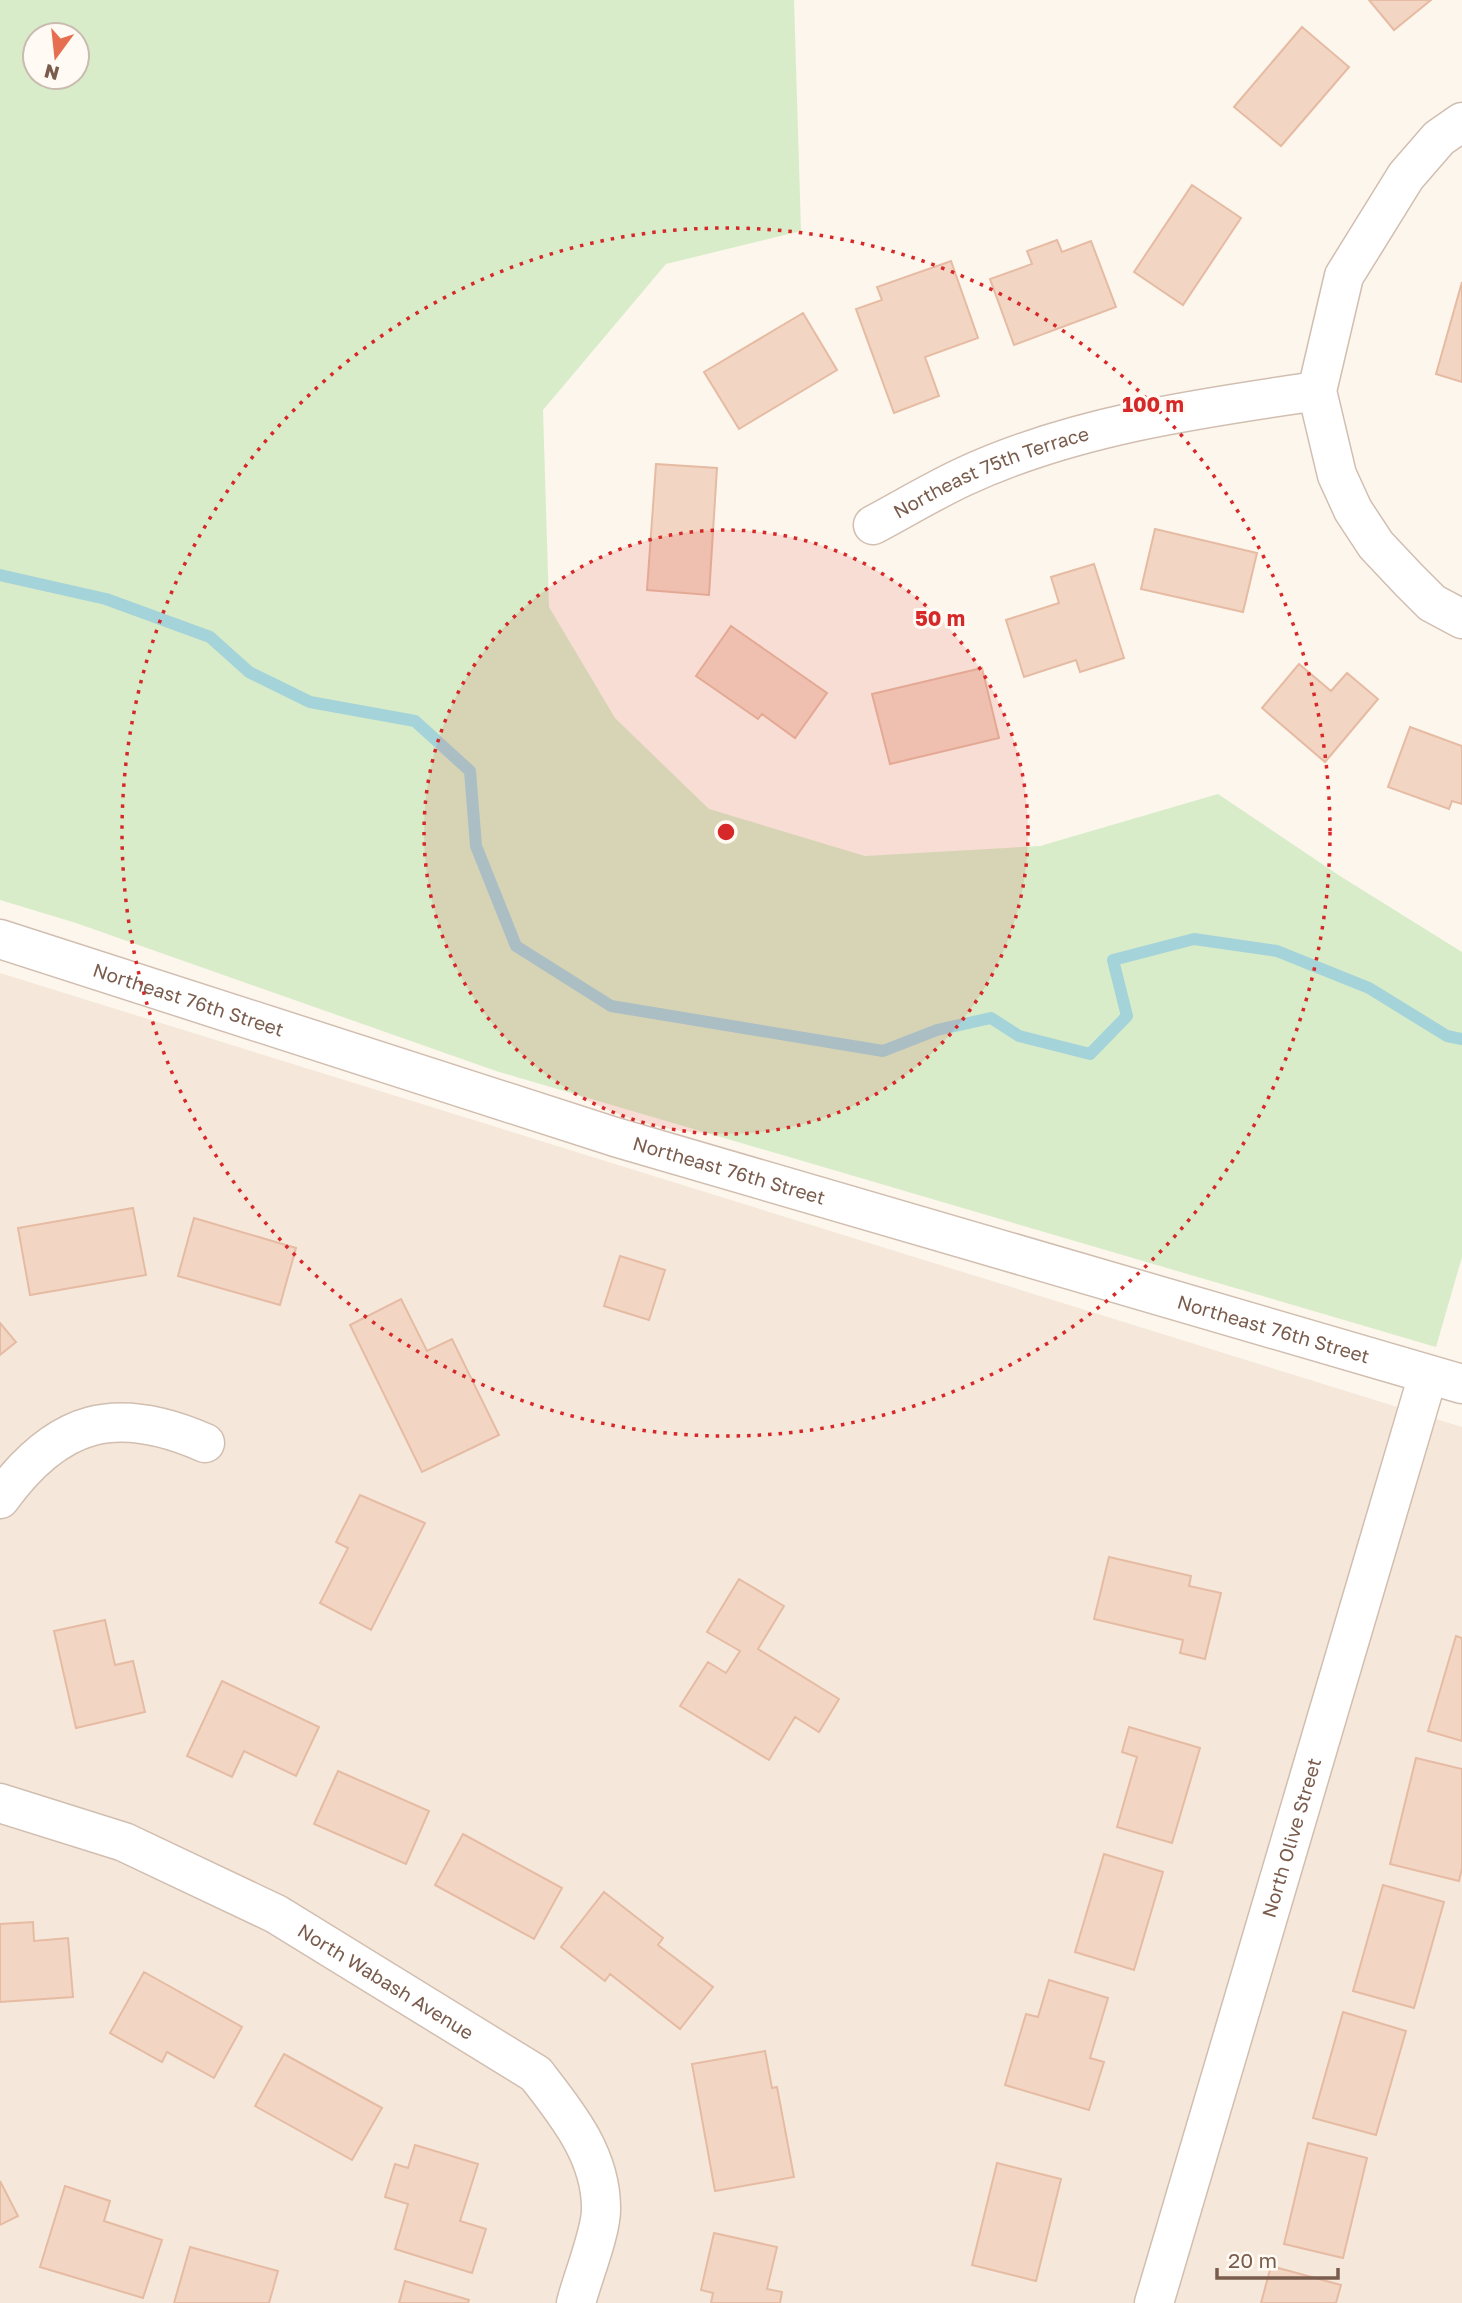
<svg xmlns="http://www.w3.org/2000/svg" width="1462" height="2303" font-family="'Golos Text',sans-serif">
  <rect width="100%" height="100%" fill="#fdf6ec"/>
  <!-- residential -->
  <path fill="#f5e8da" d="M 0,973 L 1462,1427 L 1462,2303 L 0,2303 Z"/>
  <!-- green -->
  <path fill="#d8ecc9" fill-rule="evenodd" d="M 0,0 L 794,0 L 801,231 L 666,264 L 543,410 L 549,607 L 615,718 L 709,809 L 865,856 L 1040,846 L 1218,794 L 1340,876 L 1462,952 L 1462,1257 L 1436,1347 L 496,1071 L 76,923 L 0,900 ZM 35,35 L 77,35 L 77,77 L 35,77 Z"/>
  <g fill="none" stroke-linecap="round" stroke-linejoin="round">
    <!-- stream -->
    <path stroke="#a5d3da" stroke-width="12" d="M 0,575 L 106,599 L 210,637 L 249,672 L 310,702 L 415,721 L 470,771 L 476,846 L 516,946 L 611,1006 L 883,1051 L 937,1030 L 991,1018 L 1019,1036 L 1090,1054 L 1127,1016 L 1113,960 L 1194,939 L 1277,951 L 1369,988 L 1447,1036 L 1462,1039"/>
  </g>
  <!-- building -->
  <path fill="#f3d5c3" stroke="#e6bba3" stroke-width="2" d="M 1369,0 L 1431,0 L 1394,30 Z
    M 1302,27 L 1349,67 L 1281,146 L 1234,107 Z
    M 1192,185 L 1241,218 L 1183,305 L 1134,272 Z
    M 1057,240 L 1062,252 L 1091,241 L 1116,307 L 1014,345 L 990,279 L 1032,264 L 1027,251 Z
    M 951,261 L 978,338 L 925,357 L 939,396 L 894,413 L 856,309 L 882,300 L 877,287 Z
    M 1462,282 L 1462,382 L 1436,374 Z
    M 803,313 L 837,370 L 739,429 L 704,372 Z
    M 656,464 L 717,468 L 709,595 L 647,590 Z
    M 1155,529 L 1257,553 L 1243,612 L 1141,589 Z
    M 1094,564 L 1124,658 L 1080,672 L 1076,660 L 1024,677 L 1006,620 L 1059,603 L 1051,577 Z
    M 731,626 L 827,693 L 795,738 L 762,714 L 758,719 L 696,676 Z
    M 1299,664 L 1331,691 L 1347,673 L 1378,699 L 1325,762 L 1262,708 Z
    M 982,668 L 999,738 L 890,764 L 872,694 Z
    M 1410,727 L 1462,746 L 1462,804 L 1452,801 L 1449,809 L 1388,787 Z
    M 133,1208 L 146,1275 L 30,1295 L 18,1228 Z
    M 194,1218 L 296,1248 L 280,1305 L 178,1276 Z
    M 620,1256 L 665,1270 L 649,1320 L 604,1306 Z
    M 401,1299 L 427,1351 L 452,1339 L 499,1435 L 422,1472 L 350,1325 Z
    M 0,1323 L 16,1342 L 0,1355 Z
    M 360,1495 L 425,1523 L 371,1630 L 320,1603 L 348,1548 L 336,1542 Z
    M 1109,1557 L 1191,1576 L 1189,1586 L 1221,1593 L 1205,1659 L 1180,1653 L 1183,1640 L 1094,1619 Z
    M 739,1579 L 784,1606 L 758,1649 L 839,1699 L 819,1732 L 795,1717 L 769,1760 L 680,1706 L 708,1662 L 726,1673 L 740,1651 L 707,1632 Z
    M 105,1620 L 115,1665 L 133,1661 L 145,1712 L 76,1728 L 54,1631 Z
    M 1456,1636 L 1462,1638 L 1462,1741 L 1428,1731 Z
    M 222,1681 L 319,1727 L 296,1776 L 244,1751 L 232,1777 L 187,1756 Z
    M 1129,1727 L 1200,1748 L 1172,1843 L 1117,1827 L 1137,1757 L 1122,1752 Z
    M 1416,1758 L 1462,1769 L 1462,1868 L 1459,1881 L 1390,1864 Z
    M 338,1771 L 429,1811 L 406,1864 L 314,1824 Z
    M 463,1834 L 562,1888 L 534,1939 L 435,1885 Z
    M 1104,1854 L 1163,1872 L 1134,1970 L 1075,1952 Z
    M 1383,1885 L 1444,1902 L 1414,2008 L 1353,1991 Z
    M 604,1892 L 663,1938 L 658,1945 L 713,1987 L 680,2029 L 610,1974 L 605,1981 L 561,1947 Z
    M 33,1922 L 34,1941 L 68,1938 L 73,1997 L 0,2002 L 0,1924 Z
    M 144,1972 L 242,2027 L 214,2078 L 167,2052 L 162,2062 L 110,2033 Z
    M 1049,1980 L 1108,1998 L 1090,2058 L 1104,2062 L 1089,2110 L 1005,2085 L 1026,2014 L 1038,2017 Z
    M 1343,2012 L 1406,2031 L 1376,2135 L 1313,2118 Z
    M 765,2051 L 772,2088 L 777,2087 L 794,2177 L 715,2191 L 692,2064 Z
    M 284,2054 L 382,2108 L 352,2160 L 255,2106 Z
    M 1308,2143 L 1367,2158 L 1343,2258 L 1284,2244 Z
    M 415,2145 L 478,2164 L 460,2221 L 486,2229 L 472,2273 L 395,2249 L 408,2204 L 385,2197 L 395,2164 L 408,2168 Z
    M 997,2163 L 1061,2179 L 1036,2281 L 972,2265 Z
    M 0,2181 L 18,2216 L 0,2225 Z
    M 65,2186 L 110,2201 L 104,2221 L 162,2240 L 143,2298 L 40,2267 Z
    M 714,2233 L 777,2247 L 767,2289 L 782,2292 L 780,2303 L 711,2303 L 713,2293 L 701,2290 Z
    M 190,2247 L 278,2271 L 269,2303 L 174,2303 Z
    M 1271,2266 L 1341,2285 L 1336,2303 L 1261,2303 Z
    M 405,2281 L 469,2300 L 468,2303 L 399,2303 Z"/>
  <g fill="none" stroke-linecap="round" stroke-linejoin="round">
    <defs>
      <g id="minor">
        <path d="M 1462,122 L 1439,138 L 1406,176 L 1344,276 L 1317,391 L 1337,475 L 1353,510 L 1376,545 L 1409,580 L 1432,603 L 1462,619"/>
        <path id="s1" d="M 873,525 C 903,509 933,491 963,477 C 1072,426 1200,408 1317,391"/>
        <path id="s2" d="M 0,939 L 615,1137 L 1462,1384"/>
        <path d="M 0,1499 C 58,1419 116,1404 205,1443"/>
        <path id="s3" d="M 0,1803 L 124,1842 L 276,1914 L 536,2074 C 567,2114 601,2155 601,2208 C 602,2230 582,2279 576,2303"/>
        <path id="s4" d="M 1154,2303 L 1428,1375"/>
      </g>
    </defs>
    <!-- minor casing -->
    <use href="#minor" stroke="#d1beb0" stroke-width="41"/>
    <!-- minor -->
    <use href="#minor" stroke="#fff" stroke-width="38"/>
  </g>
  <!-- distance rings -->
  <circle cx="726" cy="832" r="302" fill="#d62828" fill-opacity=".12"/>
  <g fill="none" stroke="#d62828" stroke-width="3.5" stroke-dasharray="3.5 7">
    <circle cx="726" cy="832" r="302"/>
    <circle cx="726" cy="832" r="604"/>
  </g>
  <g text-anchor="middle" stroke-width="6" stroke-linejoin="round" paint-order="stroke">
    <!-- street labels -->
    <g font-size="19" fill="#7a5c4d" stroke="#fffaf3">
      <text dy="7" stroke="none"><textPath href="#s1" startOffset="130">Northeast 75th Terrace</textPath></text>
      <text dy="7" stroke="none"><textPath href="#s2" startOffset="198">Northeast 76th Street</textPath></text>
      <text dy="7" stroke="none"><textPath href="#s2" startOffset="765">Northeast 76th Street</textPath></text>
      <text dy="7" stroke="none"><textPath href="#s2" startOffset="1332">Northeast 76th Street</textPath></text>
      <text dy="7" stroke="none"><textPath href="#s4" startOffset="485">North Olive Street</textPath></text>
      <text dy="7" stroke="none"><textPath href="#s3" startOffset="427">North Wabash Avenue</textPath></text>
    </g>
  </g>
  <circle cx="726" cy="832" r="10" fill="#d62828" stroke="#fffaf3" stroke-width="3.5"/>
  <g font-size="21" text-anchor="middle" font-weight="bold" fill="#d62828" stroke="#fffaf3" stroke-width="6" stroke-linejoin="round" paint-order="stroke">
    <text x="1153" y="412">100 m</text>
    <text x="940" y="626">50 m</text>
  </g>
  <!-- north arrow -->
  <g transform="translate(56 56) rotate(195)"><circle r="33" fill="#fffaf3" stroke="#cabbb1" stroke-width="2"/>
  <path d="M0-5L12 26L0 18L-12 26Z" fill="#e76f51"/>
  <text y="-10" font-size="19" font-weight="bold" text-anchor="middle" fill="#7a5c4d">N</text>
  </g>
  <!-- scale -->
  <path d="M1217 2268v10h121v-10" fill="none" stroke="#7a5c4d" stroke-width="3.5"/>
  <text x="1228" y="2268" font-size="21" fill="#7a5c4d" stroke="#fffaf3" stroke-width="5" paint-order="stroke">20 m</text>
</svg>
